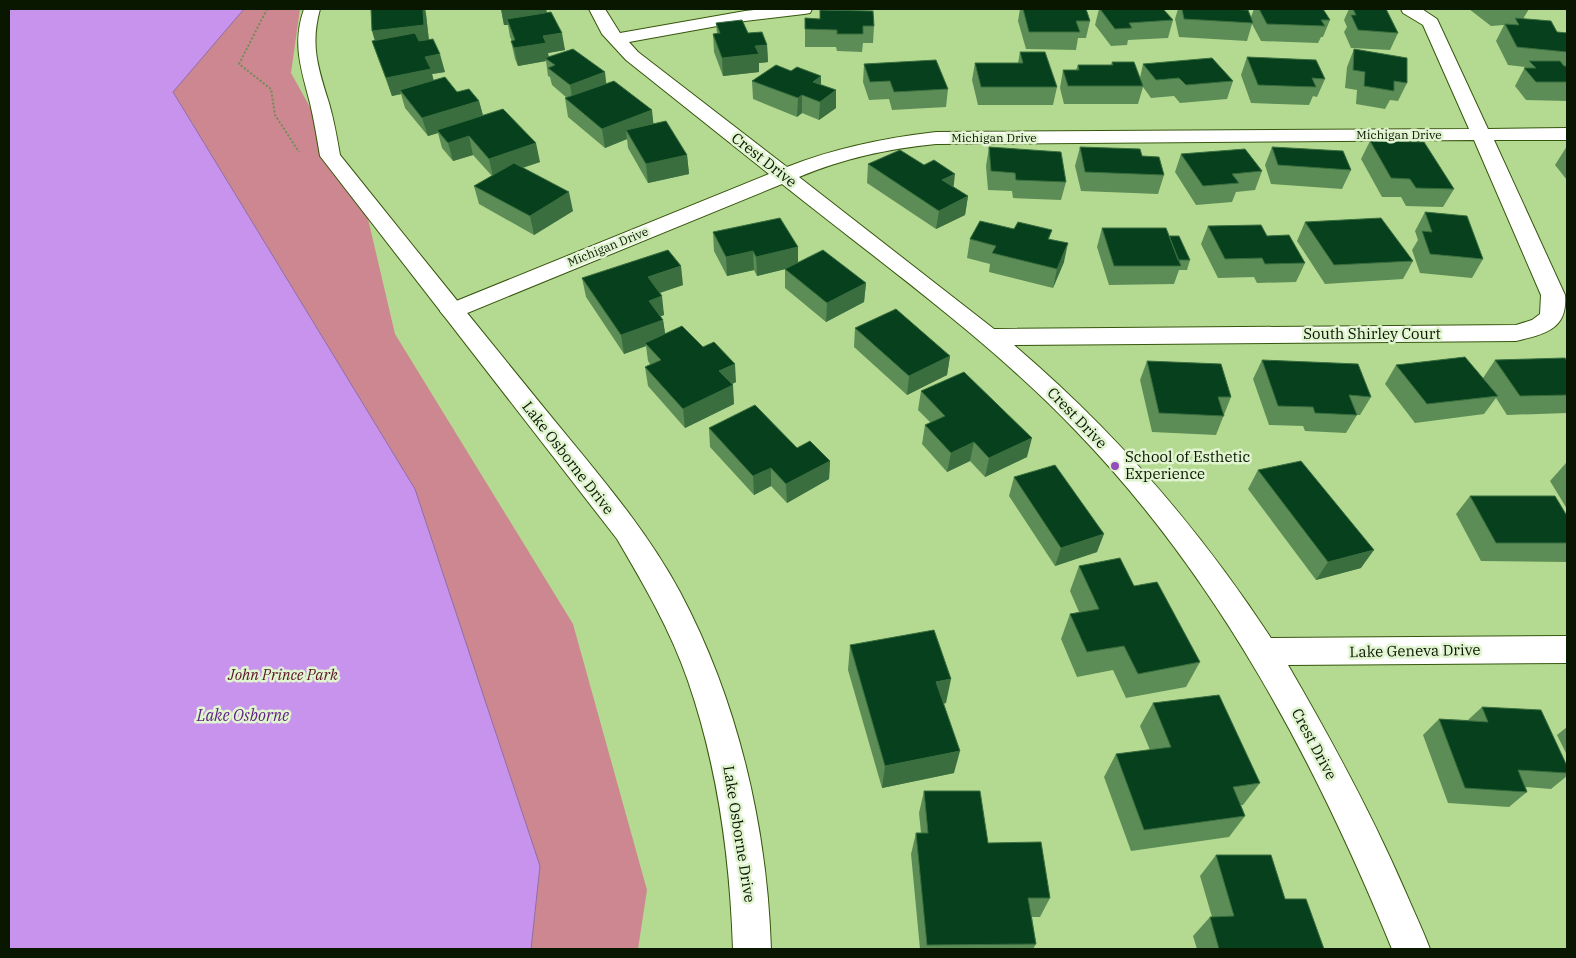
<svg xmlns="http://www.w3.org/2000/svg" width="1576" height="958" font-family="'IBM Plex Serif',serif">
  <rect width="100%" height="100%" fill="#b4da91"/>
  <!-- green -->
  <path fill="#cd8790" d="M 9,9 L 300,9 L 291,73 L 365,206 L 395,334 L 573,624 L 647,890 L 638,949 L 9,949 Z"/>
  <!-- water -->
  <path fill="#c893ec" stroke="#8f6ea5" d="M 9,9 L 244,9 L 173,92 L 415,489 L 540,866 L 531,949 L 9,949 Z"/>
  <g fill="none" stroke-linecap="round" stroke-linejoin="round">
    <defs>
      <path id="street" d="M 589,9 L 605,9 L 620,33 L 745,11 L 763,9 L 812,9 L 810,13 L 804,14 L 745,21 L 629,42 L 638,52 L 787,167 C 835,148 884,138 936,132 L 1469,129 L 1423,25 L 1403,13 L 1401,9 L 1422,9 L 1437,19 L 1488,129 L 1567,128 L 1567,140 L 1494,140 L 1565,295 C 1568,330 1544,334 1516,341 L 1014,345 C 1115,431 1198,527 1271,638 L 1567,636 L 1567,663 L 1288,665 C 1331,739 1372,814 1406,893 C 1414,912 1423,930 1430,949 L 1392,949 C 1315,761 1219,579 1076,431 C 989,340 881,263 782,184 L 460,316 L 452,319 L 444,316 L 440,311 L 444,306 L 769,174 L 626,60 L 602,34 ZM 1474,140 L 1541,295 L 1540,314 L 1532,320 L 1516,325 L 994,329 L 799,177 C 845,158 887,149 936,144 Z"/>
      <path id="secondary" d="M 304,9 L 320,9 C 310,45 318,68 329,103 C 334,120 337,138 340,155 C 408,240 476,324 545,409 C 592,467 644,525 680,592 C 738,701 767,826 771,949 L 733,949 C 730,858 718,768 688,681 C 671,631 644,585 617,539 L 320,156 C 317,138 314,120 310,103 C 301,68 292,44 304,9 Z"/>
    </defs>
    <!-- street casing -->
    <use href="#street" stroke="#37560d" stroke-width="2"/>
    <!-- secondary casing -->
    <use href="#secondary" stroke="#37560d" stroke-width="2"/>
    <!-- path -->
    <path stroke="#718d58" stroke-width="2" stroke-dasharray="2 2" stroke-linecap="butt" d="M 267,9 L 239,64 L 271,89 L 275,115 L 299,152"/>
    <!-- street -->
    <use href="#street" fill="#fff" fill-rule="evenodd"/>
    <!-- secondary -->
    <use href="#secondary" fill="#fff" fill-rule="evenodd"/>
  </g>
  <!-- wall -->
  <path fill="#5d8d56" d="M 371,9 L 425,9 L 426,14 L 429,40 L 445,72 L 432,74 L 434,81 L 457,92 L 479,101 L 483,116 L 540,162 L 523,168 L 573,211 L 534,235 L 479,204 L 474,186 L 492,176 L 473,155 L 453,161 L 442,148 L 438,133 L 428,136 L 405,108 L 401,94 L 392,96 L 378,58 L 372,41 L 375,40 Z
    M 501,9 L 546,9 L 547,13 L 565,50 L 548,53 L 549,57 L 606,84 L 654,124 L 687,155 L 689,174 L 648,183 L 628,148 L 627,139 L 605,148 L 568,117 L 565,98 L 567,98 L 552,85 L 550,77 L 548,76 L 546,61 L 518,66 L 515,59 L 511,41 L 512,41 L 510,37 L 508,25 L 504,25 Z
    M 1020,9 L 1086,9 L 1090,21 L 1086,38 L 1078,38 L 1076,50 L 1026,49 L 1018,21 Z
    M 1099,9 L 1163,9 L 1173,20 L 1168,38 L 1128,40 L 1127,45 L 1111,46 L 1095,25 Z
    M 1178,9 L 1230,9 L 1251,17 L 1254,9 L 1323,9 L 1330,20 L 1323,37 L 1321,37 L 1318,43 L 1261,41 L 1252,24 L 1247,41 L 1179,37 L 1175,19 Z
    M 1349,9 L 1386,9 L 1398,33 L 1390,50 L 1351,48 L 1344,32 L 1347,27 L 1344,20 Z
    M 1469,9 L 1529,9 L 1523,19 L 1557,32 L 1567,33 L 1567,101 L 1526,100 L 1515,86 L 1525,67 L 1508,65 L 1496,41 L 1504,25 L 1491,26 Z
    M 805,18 L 874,26 L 873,43 L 863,43 L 862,52 L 837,51 L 836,47 L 805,47 Z
    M 716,23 L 748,33 L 767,45 L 768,62 L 759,63 L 759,72 L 723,76 L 714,52 L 713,34 L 717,34 Z
    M 1354,49 L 1407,83 L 1398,101 L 1390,100 L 1385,109 L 1356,104 L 1357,90 L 1345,88 L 1347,67 Z
    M 1020,52 L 1057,87 L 1053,105 L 978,105 L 972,80 L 975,63 L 1018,63 Z
    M 1247,57 L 1325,79 L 1317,97 L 1313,96 L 1309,105 L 1251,103 L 1241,75 Z
    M 1112,62 L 1140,78 L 1143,64 L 1233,81 L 1227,99 L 1180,103 L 1174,96 L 1151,98 L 1143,87 L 1138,104 L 1064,104 L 1060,88 L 1063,70 L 1076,70 L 1078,65 L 1111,65 Z
    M 864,64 L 948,89 L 946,107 L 892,110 L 889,99 L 869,100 L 863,82 Z
    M 752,81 L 821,85 L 836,90 L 836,108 L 819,120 L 802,113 L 797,117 L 753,99 Z
    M 1370,141 L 1454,189 L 1443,207 L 1406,206 L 1401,197 L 1382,197 L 1361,159 Z
    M 1567,146 L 1567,180 L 1555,165 Z
    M 989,147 L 1066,182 L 1061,200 L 1013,198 L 1012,191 L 988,190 L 986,166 Z
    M 1080,147 L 1142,156 L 1164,175 L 1158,194 L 1081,191 L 1075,166 Z
    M 1272,147 L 1351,170 L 1342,189 L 1271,184 L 1265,165 Z
    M 1181,154 L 1262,171 L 1255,190 L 1236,192 L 1232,202 L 1196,205 L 1175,172 Z
    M 868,164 L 954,187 L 968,196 L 965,215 L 936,229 L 867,183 Z
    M 1425,212 L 1483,259 L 1472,278 L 1420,273 L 1412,250 L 1418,240 L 1415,231 Z
    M 1305,222 L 1413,261 L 1403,279 L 1325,284 L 1297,241 Z
    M 1208,226 L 1267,236 L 1305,263 L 1296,282 L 1257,283 L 1254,277 L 1218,278 L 1201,244 Z
    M 1102,228 L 1169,236 L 1190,260 L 1187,270 L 1179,270 L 1174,284 L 1109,285 L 1097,247 Z
    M 1014,229 L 1052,230 L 1049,239 L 1064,262 L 1053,288 L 989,272 L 990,264 L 967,258 L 970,239 Z
    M 713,232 L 798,247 L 798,263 L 866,283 L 864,302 L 826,322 L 785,288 L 785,269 L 757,276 L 754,270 L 727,276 L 714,251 Z
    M 582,278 L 683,285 L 660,293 L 664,315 L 660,316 L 663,320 L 665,334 L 736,382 L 732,384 L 734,404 L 685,428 L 648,386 L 645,367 L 650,364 L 648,361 L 646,346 L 624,354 L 586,297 Z
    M 855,328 L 950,356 L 947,375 L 907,395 L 854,347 Z
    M 1262,360 L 1371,397 L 1360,415 L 1357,415 L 1346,433 L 1305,431 L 1303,426 L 1269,425 L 1253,379 Z
    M 1495,360 L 1567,361 L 1567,413 L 1507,415 L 1496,398 L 1484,414 L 1415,423 L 1385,384 L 1396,365 L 1483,378 Z
    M 1147,361 L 1231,397 L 1216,435 L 1152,432 L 1140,380 Z
    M 921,391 L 1027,457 L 985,477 L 970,461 L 947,472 L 922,444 L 925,425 L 931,423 L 918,410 Z
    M 709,428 L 797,448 L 830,461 L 829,479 L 787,503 L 771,486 L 754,495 L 710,447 Z
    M 1566,463 L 1567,463 L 1567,509 L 1550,481 Z
    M 1258,470 L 1361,568 L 1316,580 L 1248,489 Z
    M 1014,477 L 1097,552 L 1055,566 L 1009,496 Z
    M 1470,496 L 1567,516 L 1567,562 L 1481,561 L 1456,514 Z
    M 1079,566 L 1134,586 L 1200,662 L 1186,687 L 1126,698 L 1113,670 L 1077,677 L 1061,639 L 1070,614 L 1079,612 L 1070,591 Z
    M 850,645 L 946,703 L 943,704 L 954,773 L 882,788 L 848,670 Z
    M 1153,703 L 1260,783 L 1243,805 L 1241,805 L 1245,816 L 1229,837 L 1131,851 L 1104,777 L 1116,754 L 1150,750 L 1140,726 Z
    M 1482,707 L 1567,766 L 1567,776 L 1551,789 L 1526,787 L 1527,792 L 1509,807 L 1448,803 L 1423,735 L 1439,719 L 1468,720 Z
    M 1567,727 L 1567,755 L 1557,735 Z
    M 924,791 L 988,843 L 1050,898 L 1040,917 L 1032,917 L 1036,944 L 1033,949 L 920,949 L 911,854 L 916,833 L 921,833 L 919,813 Z
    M 1216,855 L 1285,899 L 1324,949 L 1197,949 L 1193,936 L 1210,917 L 1212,917 L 1200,876 Z"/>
  <!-- shaded-wall -->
  <path fill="#3a6e3f" d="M 423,9 L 425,9 L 426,14 L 429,42 L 377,48 L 372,31 Z
    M 501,9 L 546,9 L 547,14 L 507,19 L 508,25 L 504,25 Z
    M 562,33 L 565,50 L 548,53 L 549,61 L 545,58 L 546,61 L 518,66 L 514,48 L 543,36 Z
    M 767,45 L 768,62 L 759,63 L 759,72 L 723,76 L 722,58 L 755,46 Z
    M 440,54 L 445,72 L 432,74 L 435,87 L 400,90 L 401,94 L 392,96 L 386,78 L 425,57 Z
    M 605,72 L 607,90 L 573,103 L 570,85 Z
    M 821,76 L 821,94 L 813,82 Z
    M 836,90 L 836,108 L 819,120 L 820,102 Z
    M 802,95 L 802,113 L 797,117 L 798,98 Z
    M 479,101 L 484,119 L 437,130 L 438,133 L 428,136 L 422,118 Z
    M 652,110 L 654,129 L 626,130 L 627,139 L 605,148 L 602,129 Z
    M 469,136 L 473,155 L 453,161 L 448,143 Z
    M 536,143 L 540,162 L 493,177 L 489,159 Z
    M 687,155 L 689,174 L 648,183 L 646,164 Z
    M 955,174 L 953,192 L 942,180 Z
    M 569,192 L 573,211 L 534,235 L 530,216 Z
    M 968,196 L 965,215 L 936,229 L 939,211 Z
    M 1068,243 L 1064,262 L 1053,288 L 1057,269 Z
    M 798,247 L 798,266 L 757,276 L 756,257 Z
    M 753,251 L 754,270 L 727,276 L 726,257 Z
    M 681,266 L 683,285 L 650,296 L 648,277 Z
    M 866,283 L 864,302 L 826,322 L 827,303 Z
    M 662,296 L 664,315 L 651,320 L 649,301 Z
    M 663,320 L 666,339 L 645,343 L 646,346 L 624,354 L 621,335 Z
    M 950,356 L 947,375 L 907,395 L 909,376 Z
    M 735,364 L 736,382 L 720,390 L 719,371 Z
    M 733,385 L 734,404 L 685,428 L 683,409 Z
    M 1032,438 L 1027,457 L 985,477 L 989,458 Z
    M 974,442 L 970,461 L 947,472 L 951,453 Z
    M 830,461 L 829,479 L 787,503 L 786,484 Z
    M 771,468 L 771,486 L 754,495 L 753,476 Z
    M 1104,534 L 1097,552 L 1055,566 L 1061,548 Z
    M 1374,550 L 1361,568 L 1316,580 L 1328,562 Z
    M 951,679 L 946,703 L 931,706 L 936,682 Z
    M 960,751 L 954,773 L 882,788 L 885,766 Z"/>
  <!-- building -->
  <path fill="#06401c" stroke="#3a6e3f" d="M 371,9 L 423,9 L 424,25 L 372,31 Z
    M 1023,9 L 1086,9 L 1090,21 L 1076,21 L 1080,32 L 1029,32 Z
    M 1100,9 L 1163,9 L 1173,20 L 1129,23 L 1132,28 L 1115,29 Z
    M 1182,9 L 1230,9 L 1248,10 L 1253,23 L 1184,19 Z
    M 1259,9 L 1323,9 L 1330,20 L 1321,20 L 1325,26 L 1267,24 Z
    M 1353,9 L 1386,9 L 1398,33 L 1358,30 L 1351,15 L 1356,15 Z
    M 820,10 L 873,11 L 874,26 L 863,26 L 863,34 L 837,34 L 837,30 L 805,29 L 805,18 L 820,19 Z
    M 551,12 L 562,33 L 543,36 L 546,43 L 514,48 L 511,41 L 515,40 L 507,19 Z
    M 1515,18 L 1551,21 L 1557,32 L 1567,33 L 1567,52 L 1517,47 L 1505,24 L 1519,25 Z
    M 742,20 L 748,33 L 762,32 L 767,45 L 755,46 L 759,54 L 722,58 L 713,34 L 720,33 L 716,23 Z
    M 415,33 L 419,41 L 433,39 L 440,54 L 425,57 L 431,69 L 386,78 L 372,41 Z
    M 573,49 L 605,72 L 570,85 L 548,68 L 555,65 L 545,58 Z
    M 1354,49 L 1407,58 L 1407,83 L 1394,81 L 1394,91 L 1364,86 L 1365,72 L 1353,70 Z
    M 1020,52 L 1045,52 L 1057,87 L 981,87 L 975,63 L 1023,63 Z
    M 1247,57 L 1316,60 L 1325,79 L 1312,78 L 1316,87 L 1258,85 Z
    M 1212,58 L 1233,81 L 1186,85 L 1179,78 L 1156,80 L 1143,64 Z
    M 936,60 L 948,89 L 894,92 L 890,81 L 870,82 L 864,64 Z
    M 1529,61 L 1560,61 L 1564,66 L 1567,66 L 1567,82 L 1536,82 L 1524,68 L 1536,68 Z
    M 1112,62 L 1134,62 L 1143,86 L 1068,86 L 1063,70 L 1079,70 L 1078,65 L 1113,65 Z
    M 776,65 L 791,71 L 797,67 L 821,76 L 813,82 L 836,90 L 820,102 L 802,95 L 798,98 L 752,81 Z
    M 445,77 L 457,92 L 469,89 L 479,101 L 422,118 L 400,90 Z
    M 614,81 L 652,110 L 602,129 L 565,98 Z
    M 503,109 L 536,143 L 489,159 L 469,136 L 448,143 L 437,130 Z
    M 666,121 L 687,155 L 646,164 L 626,130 Z
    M 1370,141 L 1424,142 L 1454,189 L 1416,188 L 1410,179 L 1391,178 Z
    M 989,147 L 1061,152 L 1066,182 L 1016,180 L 1015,173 L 991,171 Z
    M 1080,147 L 1140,149 L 1142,156 L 1159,157 L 1164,175 L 1085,172 Z
    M 1272,147 L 1343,151 L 1351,170 L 1278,165 Z
    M 1245,149 L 1262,171 L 1232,174 L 1239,183 L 1203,186 L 1181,154 Z
    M 900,150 L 924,165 L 934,160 L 955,174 L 942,180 L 968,196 L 939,211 L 868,164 Z
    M 514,163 L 569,192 L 530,216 L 474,186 Z
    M 1425,212 L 1467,216 L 1483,259 L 1430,254 L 1422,231 L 1432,232 Z
    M 780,218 L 798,247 L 756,257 L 753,251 L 726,257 L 713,232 Z
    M 1381,218 L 1413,261 L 1334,265 L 1305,222 Z
    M 980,221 L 1014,229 L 1018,222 L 1052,230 L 1048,239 L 1068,243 L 1057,269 L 992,253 L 996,246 L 970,239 Z
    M 1261,225 L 1267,236 L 1289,235 L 1305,263 L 1265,264 L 1262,258 L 1225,259 L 1208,226 Z
    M 1102,228 L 1166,228 L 1181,266 L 1114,266 Z
    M 1169,236 L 1179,236 L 1190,260 L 1178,260 Z
    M 668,250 L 681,266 L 648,277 L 662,296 L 649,301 L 663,320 L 621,335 L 582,278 Z
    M 823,250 L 866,283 L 827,303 L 785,269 Z
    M 896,309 L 950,356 L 909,376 L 855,328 Z
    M 682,326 L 703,347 L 714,342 L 735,364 L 719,371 L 733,385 L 683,409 L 645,367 L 661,360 L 645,343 Z
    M 1465,357 L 1498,396 L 1427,404 L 1396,365 Z
    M 1565,358 L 1567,361 L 1567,395 L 1520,396 L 1495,360 Z
    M 1262,360 L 1358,364 L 1371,397 L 1349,395 L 1357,415 L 1315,413 L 1313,407 L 1278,406 Z
    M 1147,361 L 1221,364 L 1231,397 L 1218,397 L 1224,416 L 1159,413 Z
    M 964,372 L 1032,438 L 989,458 L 974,442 L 951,453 L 925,425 L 945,416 L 921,391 Z
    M 755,405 L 797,448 L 810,441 L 830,461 L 786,484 L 771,468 L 753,476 L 709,428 Z
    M 1301,461 L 1374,550 L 1328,562 L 1258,470 Z
    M 1055,465 L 1104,534 L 1061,548 L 1014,477 Z
    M 1470,496 L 1555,496 L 1567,516 L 1567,543 L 1496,543 Z
    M 1120,558 L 1134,586 L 1157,582 L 1200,662 L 1138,674 L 1124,646 L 1087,652 L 1070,614 L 1099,609 L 1079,566 Z
    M 934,630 L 951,679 L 936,682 L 960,751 L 885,766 L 850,645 Z
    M 1219,695 L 1260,783 L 1233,787 L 1245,816 L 1144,830 L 1116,754 L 1171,747 L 1153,703 Z
    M 1482,707 L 1541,710 L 1567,766 L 1567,773 L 1518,770 L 1527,792 L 1465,788 L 1439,719 L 1488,722 Z
    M 924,791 L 980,791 L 988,843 L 1041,842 L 1050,898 L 1028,898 L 1036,944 L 927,945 L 916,833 L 928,833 Z
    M 1216,855 L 1271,855 L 1285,899 L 1306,899 L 1324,949 L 1219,949 L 1210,917 L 1234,916 Z"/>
  <!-- markers -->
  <circle fill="#934bbe" stroke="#e0f4d0" stroke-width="2" cx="1115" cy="466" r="5"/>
  <g text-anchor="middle" stroke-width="5" stroke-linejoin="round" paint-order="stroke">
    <!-- far-street labels -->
    <g font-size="12" fill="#091600" stroke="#e0f4d0">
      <text x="1399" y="139">Michigan Drive</text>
      <text x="994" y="142">Michigan Drive</text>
      <text transform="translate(608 247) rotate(-22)" y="4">Michigan Drive</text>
    </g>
    <!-- street labels -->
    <g font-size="15" fill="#091600" stroke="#e0f4d0">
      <text transform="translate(764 160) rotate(38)" y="5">Crest Drive</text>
      <text x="1372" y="339">South Shirley Court</text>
      <text transform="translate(1077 418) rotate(46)" y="5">Crest Drive</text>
      <text transform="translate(568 458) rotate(52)" y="5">Lake Osborne Drive</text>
      <text transform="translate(1415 651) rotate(-1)" y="5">Lake Geneva Drive</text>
      <text transform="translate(1314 744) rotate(62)" y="5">Crest Drive</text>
      <text transform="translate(739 834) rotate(81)" y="5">Lake Osborne Drive</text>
    </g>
    <!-- poi labels -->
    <g font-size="15" fill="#091600" stroke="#e0f4d0" text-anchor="start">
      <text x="1125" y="462">School of Esthetic<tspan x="1125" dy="17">Experience</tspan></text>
    </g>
    <!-- park labels -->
    <g font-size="15" font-style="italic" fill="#591526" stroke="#e0f4d0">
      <text x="283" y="680">John Prince Park</text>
    </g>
    <!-- water labels -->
    <g font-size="16" font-style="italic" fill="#632087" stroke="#e0f4d0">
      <text x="243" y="721">Lake Osborne</text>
    </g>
  </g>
  <!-- border -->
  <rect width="1576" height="958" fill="none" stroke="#091600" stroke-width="20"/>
</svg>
